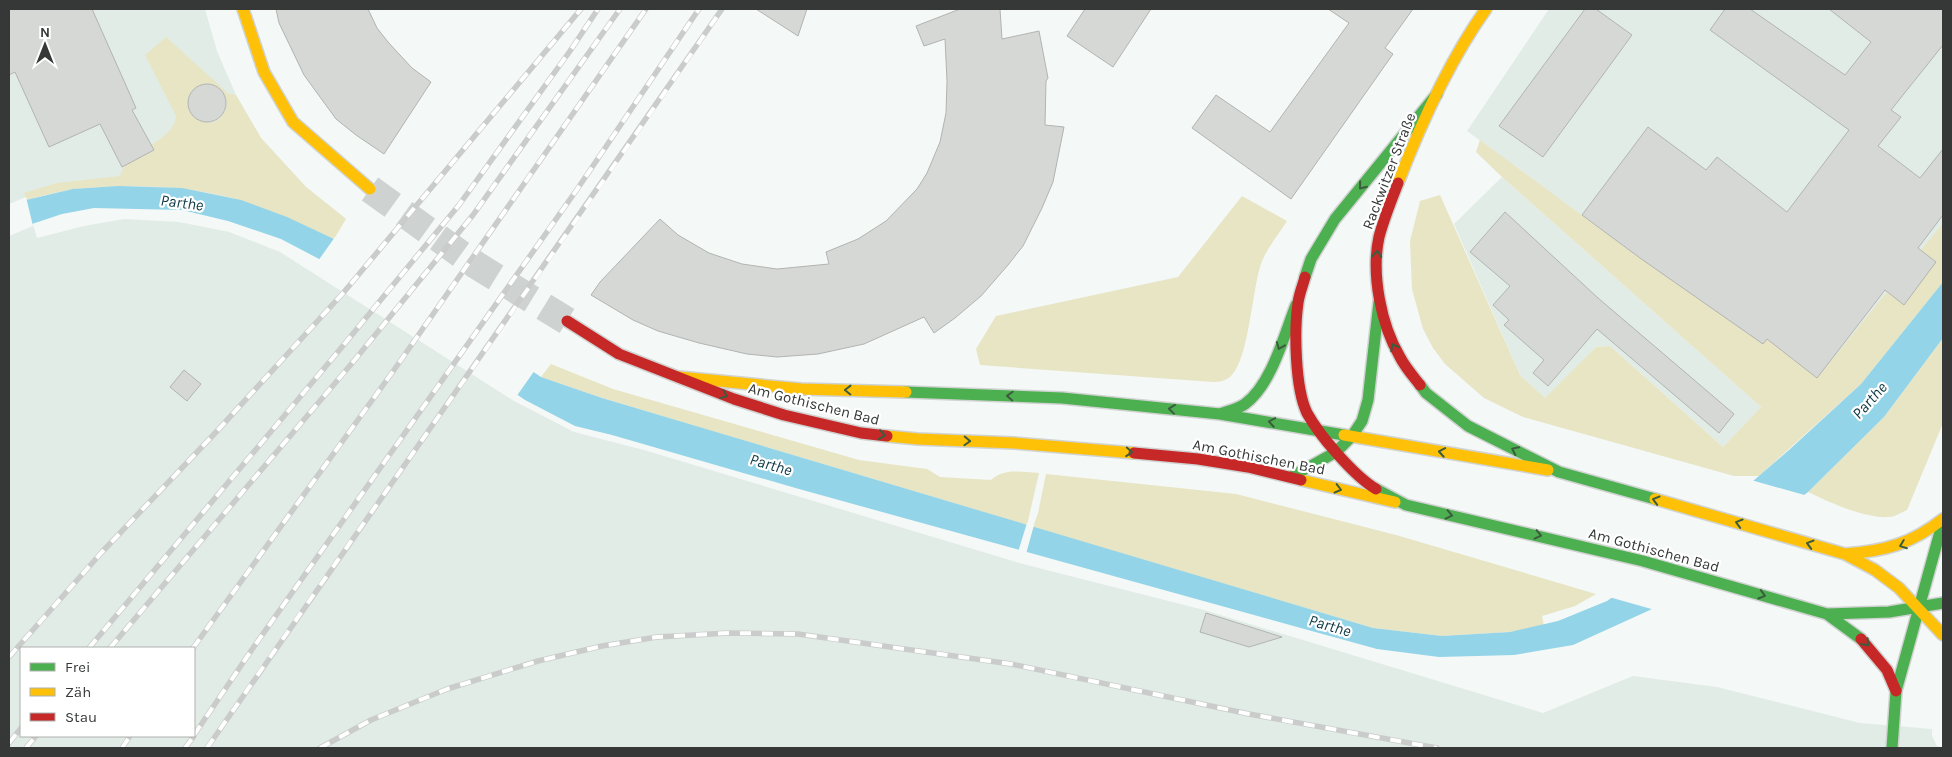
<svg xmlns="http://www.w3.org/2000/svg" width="1952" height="757" font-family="Karla,sans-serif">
  <rect width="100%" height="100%" fill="#f4f8f6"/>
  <!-- built -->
  <path fill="#e2ece7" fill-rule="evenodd" d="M 9,9 L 205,9 L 217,51 L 236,95 L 261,138 L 306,187 L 346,219 L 24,193 L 37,238 L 84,226 L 124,219 L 179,222 L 229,232 L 280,252 L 514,401 L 574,432 L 644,450 L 1023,564 L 1204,610 L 1543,713 L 1633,676 L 1717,687 L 1860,723 L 1932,729 L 1932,736 L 1937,746 L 1943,747 L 1943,748 L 9,748 ZM 21,648 L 194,648 L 194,736 L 21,736 Z
    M 1549,9 L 1943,9 L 1943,282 L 1845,400 L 1767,339 L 1640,258 L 1467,131 Z
    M 1502,177 L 1761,407 L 1723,447 L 1610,346 L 1596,347 L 1546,399 L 1520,375 L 1454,224 Z"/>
  <!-- green -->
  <path fill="#e7e5c4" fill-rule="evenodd" d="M 166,37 L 229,94 L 236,95 L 261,138 L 306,187 L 346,219 L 334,239 C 304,225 275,212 243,201 C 194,185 126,183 74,189 C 58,191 42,196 26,200 L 24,193 L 57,183 L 120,176 C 127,148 173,144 176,116 L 145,55 ZM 207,84 C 220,87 232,99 224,113 C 207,143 163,94 207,84 Z
    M 1480,140 L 1640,258 L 1767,339 L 1817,378 L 1943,223 L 1943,282 L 1861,384 L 1759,476 L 1734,476 L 1523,417 L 1484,398 L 1445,364 L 1433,348 L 1423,329 L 1412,289 L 1410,241 L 1420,201 L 1440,195 L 1520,375 L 1545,398 L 1596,347 L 1610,346 L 1723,447 L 1761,407 L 1502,177 L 1476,152 Z
    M 1242,196 L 1287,221 C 1279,234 1266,249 1261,264 C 1252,290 1249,359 1231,376 C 1226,381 1219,382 1213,382 L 980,365 L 976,349 L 996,316 L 1178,277 Z
    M 1943,338 L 1943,423 L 1907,510 C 1902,512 1895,517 1889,517 C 1867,519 1828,502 1808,492 L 1884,417 Z
    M 551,364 L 613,389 L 859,460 L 927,469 L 940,477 L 991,480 C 1004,468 1021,472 1039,473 L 1027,525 L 602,398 L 541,377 Z
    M 1046,474 L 1236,494 L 1396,535 L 1596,594 L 1575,606 L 1542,616 L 1544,626 L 1510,632 L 1442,636 L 1373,628 L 1033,527 L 1038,513 Z"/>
  <!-- water -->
  <path fill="#93d4e9" d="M 118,186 L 182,188 L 241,200 L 287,217 L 334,239 L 541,377 L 602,398 L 1373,628 L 1442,636 L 1510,632 L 1558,621 L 1607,601 L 1643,576 L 1789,450 L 1861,384 L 1943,282 L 1943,338 L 1884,417 L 1808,492 L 1668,599 L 1650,610 L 1573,645 L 1514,655 L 1439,657 L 1377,649 L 799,489 L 612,435 L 575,426 L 525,400 L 321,260 L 281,239 L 228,221 L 182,210 L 94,208 L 62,214 L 32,224 L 26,200 L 73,189 Z"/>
  <!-- pier -->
  <path fill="#f4f8f6" d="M 26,197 L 33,226 L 9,236 L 9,204 Z
    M 335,237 L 535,370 L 516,397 L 318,261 Z
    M 1751,480 L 1808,496 L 1669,601 L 1655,610 L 1609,597 L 1641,574 Z
    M 1027,523 L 1034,525 L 1026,554 L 1018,552 Z"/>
  <!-- building -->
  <path fill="#d5d8d5" stroke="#b2b4b2" d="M 9,9 L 92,9 L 136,108 L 132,110 L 154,150 L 122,167 L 100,124 L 49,147 L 15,72 L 9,75 Z
    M 276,9 L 368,9 L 377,28 L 388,42 L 412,68 L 431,82 L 384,154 L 356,135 L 336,119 L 304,75 L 279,23 Z
    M 756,9 L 807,9 L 798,36 Z
    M 960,9 L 1000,9 L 1002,39 L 1039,31 L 1048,78 L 1046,81 L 1045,125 L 1064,127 L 1053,182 L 1042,208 L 1023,246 L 1008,265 L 981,296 L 955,318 L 934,333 L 924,317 L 864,344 L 818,354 L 777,357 L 747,354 L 699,343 L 658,331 L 633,320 L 591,295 L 600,282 L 660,219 L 678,235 L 709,253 L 742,264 L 777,269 L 829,264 L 826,252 L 858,239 L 886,221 L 917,189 L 927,173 L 940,142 L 946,113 L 947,81 L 945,39 L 924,46 L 916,26 Z
    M 1085,9 L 1151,9 L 1113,67 L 1067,36 Z
    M 1328,9 L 1413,9 L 1385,48 L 1393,54 L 1291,199 L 1192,128 L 1216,95 L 1270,132 L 1349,23 Z
    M 1585,9 L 1596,9 L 1632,35 L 1543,157 L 1499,126 Z
    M 1725,9 L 1750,9 L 1845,75 L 1871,42 L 1829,9 L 1943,9 L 1943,45 L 1891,110 L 1901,117 L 1878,146 L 1920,178 L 1943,149 L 1943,215 L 1918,248 L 1936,262 L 1904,305 L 1885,290 L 1817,378 L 1767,339 L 1763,344 L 1640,258 L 1582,215 L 1648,127 L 1706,170 L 1717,157 L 1787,212 L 1849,130 L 1710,30 Z
    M188 103a19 19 0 1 1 38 0a19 19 0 1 1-38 0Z
    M 1505,212 L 1598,298 L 1734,414 L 1719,433 L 1597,329 L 1548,386 L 1533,373 L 1544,360 L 1504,325 L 1509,320 L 1493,305 L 1510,286 L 1470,252 Z
    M 184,370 L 201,384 L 187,401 L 170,387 Z
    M 1206,613 L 1282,637 L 1249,647 L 1200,632 Z"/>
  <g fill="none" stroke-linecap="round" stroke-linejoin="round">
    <!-- secondary-tunnel -->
    <path stroke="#ced2d0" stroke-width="28" stroke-dasharray="28 14" stroke-linecap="butt" d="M 370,189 L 476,265 L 567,321"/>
    <defs>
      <path id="fast" d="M 1305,277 L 1311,259 L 1335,219 L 1437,94
        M 1420,385 L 1426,393 L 1468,426 L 1559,472 L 1655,499
        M 906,392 L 1062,398 L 1220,414 L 1344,435
        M 1220,414 C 1228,411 1238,409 1245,404 C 1272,384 1284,335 1296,305
        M 1291,477 L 1336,452 L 1352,436 L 1362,421 L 1368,400 L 1379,302
        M 1376,489 L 1406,505 L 1643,561 L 1827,614 L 1861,639
        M 1827,614 L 1889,612 L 1943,603
        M 1892,748 L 1896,691 L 1943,521"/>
      <path id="slow" d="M 243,9 L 264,72 L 293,122 L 370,189
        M 1398,183 C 1421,123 1449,61 1486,9
        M 679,377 L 801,389 L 906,392
        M 1344,435 L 1548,470
        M 887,436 L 918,439 L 1014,443 L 1134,453
        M 1301,480 L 1395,502
        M 1655,499 L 1845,554 L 1875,570 L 1899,588 L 1943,635
        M 1845,554 C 1885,551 1911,544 1943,519"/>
      <path id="jam" d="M 1398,183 C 1391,201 1384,218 1379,237 C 1371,274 1381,325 1400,357 C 1405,367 1413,376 1420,385
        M 1305,277 C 1303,285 1299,294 1298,303 C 1294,330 1295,388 1307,413 C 1319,435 1354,476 1376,489
        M 567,321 L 619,354 L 734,399 L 784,415 L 861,433 L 887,436
        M 1134,453 L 1198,459 L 1248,467 L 1301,480
        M 1861,639 L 1887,670 L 1896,691"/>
    </defs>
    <!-- fast casing -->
    <use href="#fast" stroke="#d0d3d1" stroke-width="14"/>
    <!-- slow casing -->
    <use href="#slow" stroke="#d0d3d1" stroke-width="14"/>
    <!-- jam casing -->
    <use href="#jam" stroke="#d0d3d1" stroke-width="14"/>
    <!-- fast -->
    <use href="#fast" stroke="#4caf50" stroke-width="11"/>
    <!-- slow -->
    <use href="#slow" stroke="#ffc107" stroke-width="11"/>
    <!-- jam -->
    <use href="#jam" stroke="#c62828" stroke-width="11"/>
    <defs>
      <path id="rail" d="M 89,648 L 337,353 L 459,205 L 570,51 L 598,9
        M 110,648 L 353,362 L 473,215 L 620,9
        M 193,648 L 394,370 L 646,9
        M 9,657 L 102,552 L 218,430 L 344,292 L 581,9
        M 194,735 L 253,648 L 578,188 L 699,9
        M 9,743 L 21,728
        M 26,748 L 36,736
        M 122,748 L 130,736
        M 185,748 L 194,736
        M 207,748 C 378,501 552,257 722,9
        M 320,748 L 371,720 L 447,689 L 538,661 L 602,646 L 657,637 L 729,633 L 798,634 L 1011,664 L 1249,714 L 1437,748"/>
    </defs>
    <!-- rail casing -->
    <use href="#rail" stroke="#cacccb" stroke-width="5.5"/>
    <!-- rail -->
    <use href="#rail" stroke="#fff" stroke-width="4" stroke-dasharray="11" stroke-linecap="butt"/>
  </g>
  <!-- one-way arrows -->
  <defs><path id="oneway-chevron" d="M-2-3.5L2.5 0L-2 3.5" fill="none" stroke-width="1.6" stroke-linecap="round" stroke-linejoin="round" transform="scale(1.25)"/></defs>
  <g stroke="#3c5c3e">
    <use href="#oneway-chevron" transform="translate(1362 186) rotate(129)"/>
    <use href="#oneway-chevron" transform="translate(1377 254) rotate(-85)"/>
    <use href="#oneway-chevron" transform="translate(1280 346) rotate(112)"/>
    <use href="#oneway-chevron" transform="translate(1394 347) rotate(-117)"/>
    <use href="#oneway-chevron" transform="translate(848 390) rotate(-179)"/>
    <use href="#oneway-chevron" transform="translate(724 395) rotate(22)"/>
    <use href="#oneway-chevron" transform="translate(1010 396) rotate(-177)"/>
    <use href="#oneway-chevron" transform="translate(1172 409) rotate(-174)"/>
    <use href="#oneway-chevron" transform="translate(1272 422) rotate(-170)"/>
    <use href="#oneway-chevron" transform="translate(882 435) rotate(8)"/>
    <use href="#oneway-chevron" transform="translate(967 441) rotate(2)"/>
    <use href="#oneway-chevron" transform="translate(1515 450) rotate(-154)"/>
    <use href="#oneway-chevron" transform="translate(1129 452) rotate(4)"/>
    <use href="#oneway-chevron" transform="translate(1442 452) rotate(-170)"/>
    <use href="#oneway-chevron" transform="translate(1338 489) rotate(14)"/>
    <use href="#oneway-chevron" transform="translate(1656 500) rotate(-164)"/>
    <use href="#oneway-chevron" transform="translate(1449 515) rotate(13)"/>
    <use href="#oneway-chevron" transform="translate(1739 523) rotate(-164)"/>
    <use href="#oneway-chevron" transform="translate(1538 535) rotate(13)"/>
    <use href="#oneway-chevron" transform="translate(1810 544) rotate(-164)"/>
    <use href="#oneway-chevron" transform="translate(1903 545) rotate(159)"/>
    <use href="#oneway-chevron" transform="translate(1762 595) rotate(16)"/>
    <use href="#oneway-chevron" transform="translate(1866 643) rotate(48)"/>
  </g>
  <g text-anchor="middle" stroke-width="4.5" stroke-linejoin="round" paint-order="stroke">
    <!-- street labels -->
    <g font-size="15" fill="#353836" stroke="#fff">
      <text transform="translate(1389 171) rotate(-69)" y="5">Rackwitzer Straße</text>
      <text transform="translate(814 404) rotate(14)" y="5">Am Gothischen Bad</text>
      <text transform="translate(1259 457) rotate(11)" y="5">Am Gothischen Bad</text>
      <text transform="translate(1654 550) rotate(15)" y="5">Am Gothischen Bad</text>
    </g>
    <!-- water labels -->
    <g font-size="16" font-style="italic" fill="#0b3743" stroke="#fff">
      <text transform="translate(182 202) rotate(7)" y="6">Parthe</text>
      <text transform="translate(1869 400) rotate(-48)" y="6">Parthe</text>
      <text transform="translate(771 464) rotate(16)" y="6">Parthe</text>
      <text transform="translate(1330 625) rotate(16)" y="6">Parthe</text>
    </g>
  </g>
  <!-- border -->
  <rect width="1952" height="757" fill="none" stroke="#353836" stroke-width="20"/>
  <!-- legend -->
  <rect x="20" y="647" width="175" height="90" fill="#ffffff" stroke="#aeafaf"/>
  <rect x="30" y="663" width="25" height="8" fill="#4caf50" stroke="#aeafaf"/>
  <text x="65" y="672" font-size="15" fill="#353836">Frei</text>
  <rect x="30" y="688" width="25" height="8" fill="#ffc107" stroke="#aeafaf"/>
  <text x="65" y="697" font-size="15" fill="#353836">Zäh</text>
  <rect x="30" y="713" width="25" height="8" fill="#c62828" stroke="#aeafaf"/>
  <text x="65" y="722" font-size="15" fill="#353836">Stau</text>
  <!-- north arrow -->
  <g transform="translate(45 45)" stroke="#ffffff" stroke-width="4" paint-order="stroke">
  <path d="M0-4L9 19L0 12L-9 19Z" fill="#353836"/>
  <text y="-8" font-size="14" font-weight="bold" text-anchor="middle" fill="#353836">N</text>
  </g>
</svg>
